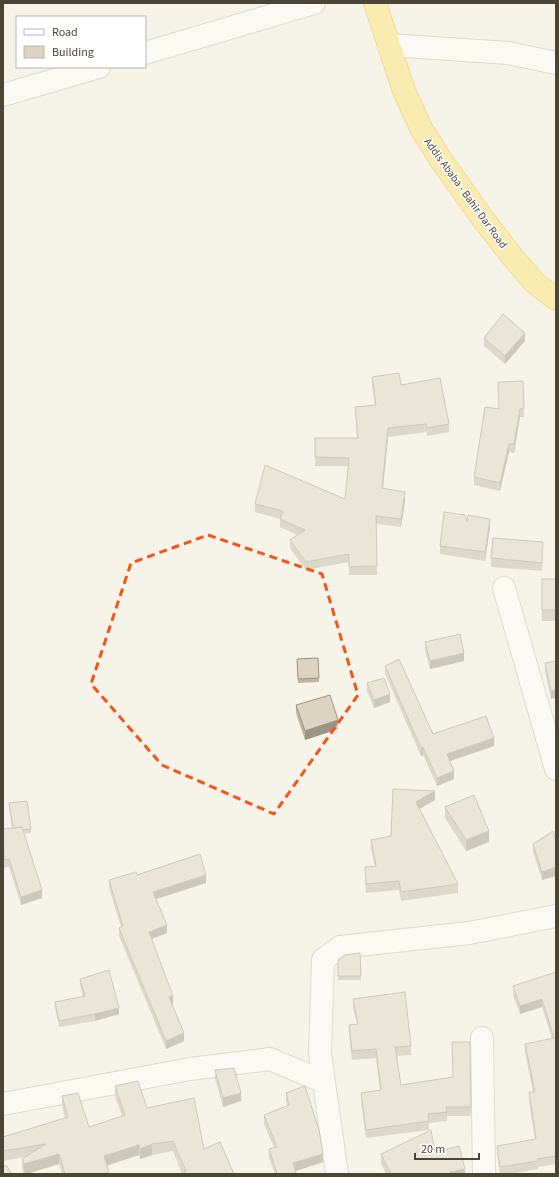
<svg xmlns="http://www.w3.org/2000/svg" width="559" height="1177" font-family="'Source Sans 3',sans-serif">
  <rect width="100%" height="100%" fill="#f6f4e9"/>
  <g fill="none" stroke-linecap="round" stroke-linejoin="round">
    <defs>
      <path id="minor" d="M 389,45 L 508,53 L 556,63
        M 145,53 L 314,3
        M 3,95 L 99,67
        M 504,588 L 556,769
        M 482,1038 L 484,1174
        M 3,1104 L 190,1069 L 270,1059 L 324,1082
        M 337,1174 L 320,1054 L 323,960 L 340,947 L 469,933 L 556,916"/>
      <path id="highway" d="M 375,3 L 404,91 L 422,130 L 441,160 L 483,219 L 511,255 L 535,283 L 556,299"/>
    </defs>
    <!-- minor casing -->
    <use href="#minor" stroke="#c3bdab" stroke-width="24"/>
    <!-- highway casing -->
    <use href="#highway" stroke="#edbc2c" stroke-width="24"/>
    <!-- minor -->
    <use href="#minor" stroke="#fff" stroke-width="22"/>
    <!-- highway -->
    <use href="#highway" stroke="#ffdf6b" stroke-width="22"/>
  </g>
  <!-- wall -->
  <path fill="#bdb6a5" d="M 484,338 L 525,341 L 505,364 L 484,346 Z
    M 372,377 L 401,385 L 449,424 L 449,432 L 427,436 L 426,432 L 388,437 L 383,489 L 405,500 L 401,527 L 376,524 L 377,575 L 349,575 L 349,562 L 306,570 L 290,548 L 290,540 L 297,535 L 280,527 L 280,519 L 255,512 L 255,504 L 345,499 L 349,466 L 315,466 L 315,438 L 357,438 L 355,407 L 375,405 L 372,385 Z
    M 498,382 L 524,408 L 524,417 L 520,417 L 514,453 L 509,452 L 500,491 L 474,485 L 474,477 L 499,409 Z
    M 467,522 L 490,527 L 485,561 L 440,554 L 440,546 Z
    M 543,551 L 542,571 L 491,567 L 491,558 Z
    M 542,579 L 556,579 L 556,621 L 542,621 Z
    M 425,642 L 464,661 L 430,669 L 425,651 Z
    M 318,658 L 319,682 L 298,683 L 297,659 Z
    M 556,661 L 551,699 L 545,671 L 545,663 Z
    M 385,666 L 433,734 L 494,746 L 450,761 L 454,779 L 437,786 L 423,755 L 421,756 L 385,674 Z
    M 367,683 L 390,702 L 374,708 L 367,691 Z
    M 296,705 L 338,729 L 305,740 L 296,713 Z
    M 393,789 L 435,800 L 419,809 L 458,884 L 458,893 L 401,901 L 399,890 L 366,893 L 365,876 L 365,867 L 375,866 L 371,849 L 371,840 L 391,836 Z
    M 9,803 L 31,829 L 31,833 L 24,834 L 42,898 L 21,905 L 9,867 L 4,868 L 3,829 L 12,828 L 9,807 Z
    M 445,807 L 489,842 L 466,851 L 445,818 Z
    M 556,840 L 556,876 L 542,880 L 533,852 L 533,844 Z
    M 137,875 L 206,883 L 156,899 L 167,933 L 152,939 L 173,1004 L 172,1004 L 184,1041 L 166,1049 L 119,936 L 119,928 L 121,927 L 109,888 L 109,880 Z
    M 360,953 L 361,980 L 338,980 L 338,960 Z
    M 556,972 L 556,1164 L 538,1167 L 538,1169 L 510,1174 L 500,1174 L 497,1154 L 497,1146 L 535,1139 L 529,1101 L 529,1092 L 533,1092 L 525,1052 L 525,1044 L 552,1039 L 542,1007 L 520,1014 L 513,995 L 513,986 Z
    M 80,979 L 119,1014 L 95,1021 L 59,1027 L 55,1008 L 55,1002 L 83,997 L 80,985 Z
    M 353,999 L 411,1046 L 411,1055 L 397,1056 L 401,1085 L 453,1077 L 470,1042 L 471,1116 L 447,1116 L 447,1121 L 429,1123 L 429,1130 L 366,1138 L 361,1101 L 361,1093 L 380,1090 L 376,1058 L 352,1060 L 349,1034 L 349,1025 L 357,1024 L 353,1008 Z
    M 215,1070 L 241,1101 L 223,1107 L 215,1079 Z
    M 115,1086 L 204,1149 L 234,1174 L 182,1174 L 173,1151 L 152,1155 L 140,1159 L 139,1155 L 107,1166 L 109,1174 L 62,1174 L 59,1164 L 26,1174 L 24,1174 L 22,1169 L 22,1159 L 25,1157 L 3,1161 L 3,1137 L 65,1118 L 62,1106 L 62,1096 L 89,1127 L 122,1116 L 115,1096 Z
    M 286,1093 L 323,1162 L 295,1171 L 296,1174 L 275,1174 L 269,1158 L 269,1149 L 274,1148 L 264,1124 L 264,1115 L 287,1106 L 286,1101 Z
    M 435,1152 L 465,1174 L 386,1174 L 381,1163 L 381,1154 Z"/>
  <!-- shaded-wall -->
  <path fill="#9a9486" d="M 525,333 L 525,341 L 505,364 L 505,356 Z
    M 520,409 L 520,417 L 514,453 L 514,444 Z
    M 388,428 L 388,437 L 382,497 L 382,488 Z
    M 509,444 L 509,452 L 500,491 L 500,483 Z
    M 405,492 L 405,500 L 401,527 L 401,519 Z
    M 490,519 L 490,527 L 485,561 L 485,552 Z
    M 543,542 L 543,551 L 542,571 L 542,563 Z
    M 464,653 L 464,661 L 430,669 L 430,661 Z
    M 556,690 L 556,698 L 551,699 L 551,691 Z
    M 390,694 L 390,702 L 374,708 L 374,700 Z
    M 338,720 L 338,729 L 305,740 L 305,731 Z
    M 494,738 L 494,746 L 447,762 L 447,754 Z
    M 423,747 L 423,755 L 421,756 L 421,748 Z
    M 454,771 L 454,779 L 437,786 L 437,778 Z
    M 435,791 L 435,800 L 416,811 L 416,802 Z
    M 489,831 L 489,842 L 466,851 L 466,840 Z
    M 556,867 L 556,876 L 542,880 L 542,872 Z
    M 206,875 L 206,883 L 153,900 L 153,892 Z
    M 42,890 L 42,898 L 21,905 L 21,897 Z
    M 167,925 L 167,933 L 149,940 L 149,932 Z
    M 173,996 L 173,1004 L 169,1005 L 169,997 Z
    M 542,999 L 542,1007 L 520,1014 L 520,1006 Z
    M 119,1008 L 119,1014 L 95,1021 L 95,1014 Z
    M 184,1033 L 184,1041 L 166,1049 L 166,1041 Z
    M 241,1093 L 241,1101 L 223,1107 L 223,1098 Z
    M 152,1144 L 152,1155 L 140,1159 L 140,1149 Z
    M 139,1145 L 139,1155 L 104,1166 L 104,1156 Z
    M 59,1154 L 59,1164 L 26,1174 L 24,1174 L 24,1164 Z
    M 323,1154 L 323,1162 L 293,1172 L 293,1163 Z
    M 465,1169 L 465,1174 L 450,1174 L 450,1172 Z"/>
  <!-- building -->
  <path fill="#dcd4c0" stroke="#9a9486" d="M 503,314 L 525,333 L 505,356 L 484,338 Z
    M 399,373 L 401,385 L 440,378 L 449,424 L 427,428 L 426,424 L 388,428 L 382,488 L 405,492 L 401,519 L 376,516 L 377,566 L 349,567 L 349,554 L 306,562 L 290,540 L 305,530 L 280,519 L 283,511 L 255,504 L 265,465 L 345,499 L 349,458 L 315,457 L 315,438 L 358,438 L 355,407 L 376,405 L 372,377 Z
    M 523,381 L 524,408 L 520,409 L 514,444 L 509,444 L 500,483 L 474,477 L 485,407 L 499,409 L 498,382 Z
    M 444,512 L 465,515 L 467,522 L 468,515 L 490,519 L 485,552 L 440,546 Z
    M 493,538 L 543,542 L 542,563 L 491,558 Z
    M 542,579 L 556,579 L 556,610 L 542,610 Z
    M 460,634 L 464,653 L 430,661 L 425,642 Z
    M 318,658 L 319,678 L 298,679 L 297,659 Z
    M 399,659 L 433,734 L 486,716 L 494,738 L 447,754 L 454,771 L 437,778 L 423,747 L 421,748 L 385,666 Z
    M 556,661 L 556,690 L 551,691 L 545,663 Z
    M 384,678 L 390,694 L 374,700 L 367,683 Z
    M 330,695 L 338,720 L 305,731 L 296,705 Z
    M 393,789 L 435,791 L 416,802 L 458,884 L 401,892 L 399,881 L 366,884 L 365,867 L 376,866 L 371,840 L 391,836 Z
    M 474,795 L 489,831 L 466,840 L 445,807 Z
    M 27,801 L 31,829 L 23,830 L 22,827 L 13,828 L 9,803 Z
    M 22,827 L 42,890 L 21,897 L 9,859 L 4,860 L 3,829 Z
    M 553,831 L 556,840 L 556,867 L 542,872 L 533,844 Z
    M 200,854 L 206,875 L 153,892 L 167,925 L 149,932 L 173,996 L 169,997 L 184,1033 L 166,1041 L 119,928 L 123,926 L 109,880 L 136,872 L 137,875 Z
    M 360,953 L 361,976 L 338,976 L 338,960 L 345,955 Z
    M 109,970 L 119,1008 L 95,1014 L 59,1021 L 55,1002 L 85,996 L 80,979 Z
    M 556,972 L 556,1156 L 537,1159 L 538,1161 L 500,1167 L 497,1146 L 536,1139 L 529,1092 L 535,1092 L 525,1044 L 554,1038 L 542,999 L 520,1006 L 513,986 Z
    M 405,992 L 411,1046 L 395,1047 L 401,1085 L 453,1077 L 452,1042 L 470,1042 L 471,1107 L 446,1107 L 447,1112 L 428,1114 L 429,1121 L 366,1130 L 361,1093 L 381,1090 L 376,1049 L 352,1051 L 349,1025 L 358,1024 L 353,999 Z
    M 234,1068 L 241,1093 L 223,1098 L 215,1070 Z
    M 138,1081 L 147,1108 L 194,1098 L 204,1149 L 220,1142 L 234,1174 L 182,1174 L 186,1171 L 173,1141 L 152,1144 L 140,1149 L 139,1145 L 104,1156 L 109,1172 L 104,1174 L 65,1174 L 59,1154 L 24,1164 L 22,1159 L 46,1144 L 3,1151 L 3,1137 L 68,1117 L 62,1096 L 78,1093 L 89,1127 L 125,1115 L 115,1086 Z
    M 305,1086 L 319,1130 L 323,1154 L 293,1163 L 296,1173 L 294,1174 L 277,1174 L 269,1149 L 277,1147 L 264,1115 L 289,1105 L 286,1093 Z
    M 431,1130 L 435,1152 L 459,1146 L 465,1169 L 450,1172 L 451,1174 L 391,1174 L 381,1154 Z
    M 6,1165 L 12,1174 L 3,1174 L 3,1167 Z"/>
  <!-- marked area -->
  <path d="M0 0H559V1177H0ZM 208,535 L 322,574 L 358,695 L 274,814 L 162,765 L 91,684 L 131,563 Z" fill="#f6f4e9" fill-opacity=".55" fill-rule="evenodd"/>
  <path fill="none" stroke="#f65319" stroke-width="3" stroke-dasharray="8 5" stroke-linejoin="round" d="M 208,535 L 322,574 L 358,695 L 274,814 L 162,765 L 91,684 L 131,563 Z"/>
  <g text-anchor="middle" stroke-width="3" stroke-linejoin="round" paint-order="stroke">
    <!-- street labels -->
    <g font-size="11" fill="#4b4536" stroke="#fff">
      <text transform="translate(466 193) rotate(54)" y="4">Addis Ababa - Bahir Dar Road</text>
    </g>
  </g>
  <!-- border -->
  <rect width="559" height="1177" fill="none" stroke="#4b4536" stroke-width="8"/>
  <!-- legend -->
  <rect x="16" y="16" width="130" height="52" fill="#ffffff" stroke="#b7b5af"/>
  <rect x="24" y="29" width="20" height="6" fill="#ffffff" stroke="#b7b5af"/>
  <text x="52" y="36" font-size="12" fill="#4b4536">Road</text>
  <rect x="24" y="46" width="20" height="12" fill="#dcd4c0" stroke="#b7b5af"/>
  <text x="52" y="56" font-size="12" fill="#4b4536">Building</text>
  <!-- scale -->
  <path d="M415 1153v6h64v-6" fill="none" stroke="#4b4536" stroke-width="2"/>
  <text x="421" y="1153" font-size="12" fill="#4b4536" stroke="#ffffff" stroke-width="3" paint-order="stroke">20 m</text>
</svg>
